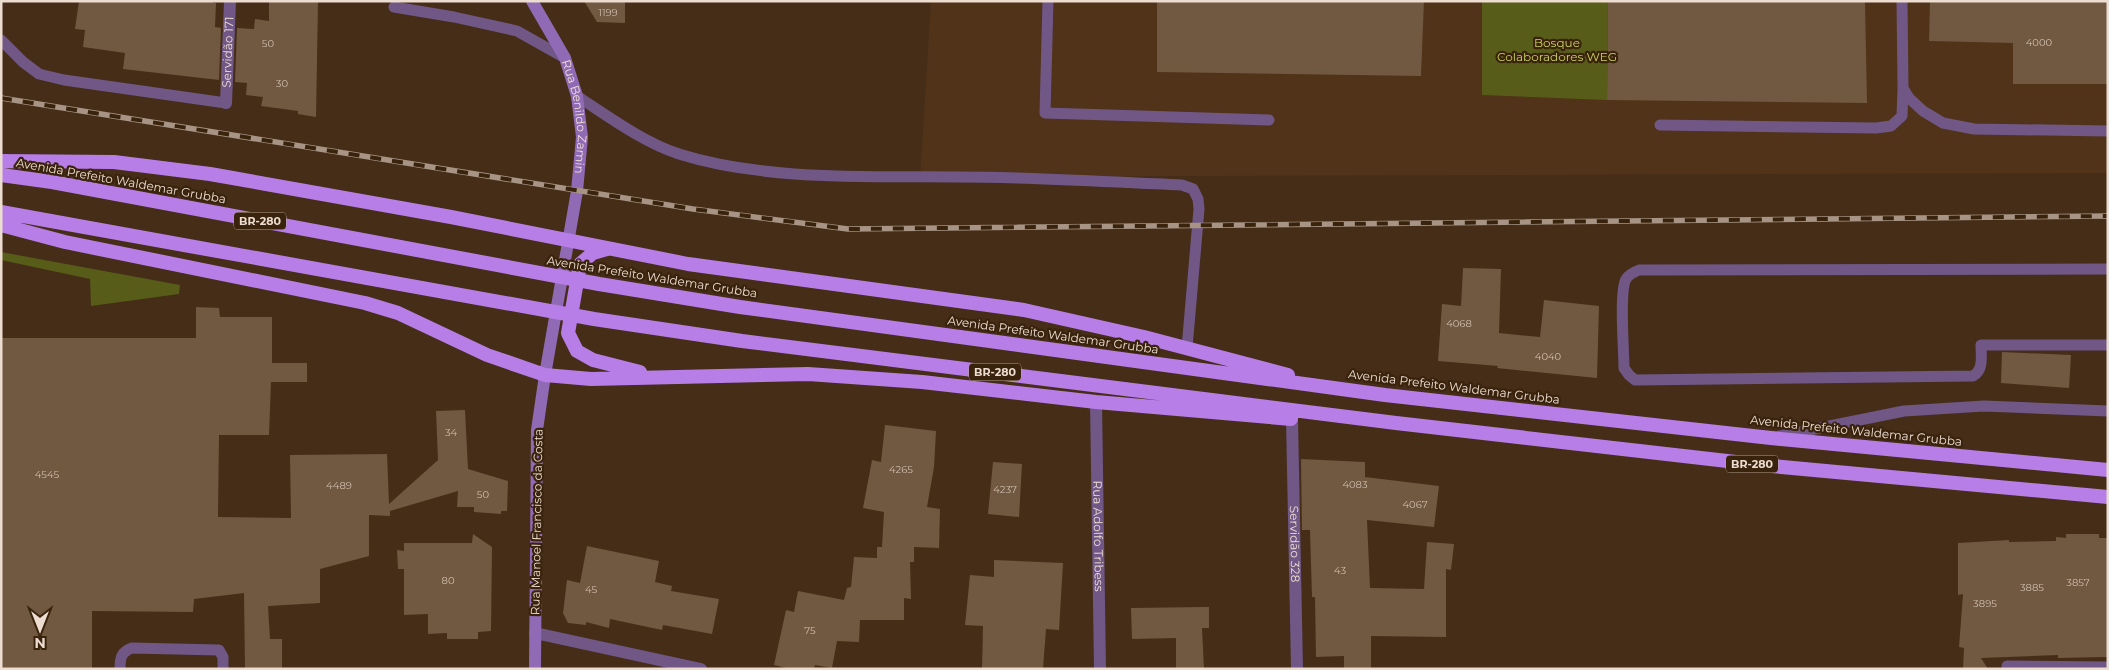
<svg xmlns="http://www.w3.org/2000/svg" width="2109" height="670" font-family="Montserrat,sans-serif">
  <rect width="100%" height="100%" fill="#452d18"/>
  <!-- built -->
  <path fill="#503318" d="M 931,1 L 2108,1 L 2108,173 L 920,177 Z"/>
  <!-- green -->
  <path fill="#575c18" d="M 1482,1 L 1608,1 L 1607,100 L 1482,95 Z
    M 1,252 L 180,285 L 179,294 L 91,306 L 90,279 L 1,260 Z"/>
  <!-- building -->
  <path fill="#715840" d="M 79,1 L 213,1 L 213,3 L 216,3 L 215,27 L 221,28 L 219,80 L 123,69 L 125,53 L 83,47 L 85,30 L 75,29 Z
    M 269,1 L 318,1 L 316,117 L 298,114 L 298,111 L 261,106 L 263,97 L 246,95 L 247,83 L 235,82 L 237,28 L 254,29 L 255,19 L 269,21 Z
    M 584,1 L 625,1 L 625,23 L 597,22 Z
    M 1157,1 L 1424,1 L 1421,76 L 1157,72 Z
    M 1608,1 L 1865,1 L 1867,103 L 1607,100 Z
    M 1930,1 L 2108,1 L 2108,84 L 2013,84 L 2013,43 L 1929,41 Z
    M 1463,268 L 1501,269 L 1499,333 L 1540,337 L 1544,300 L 1599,306 L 1597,378 L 1497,368 L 1498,366 L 1438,361 L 1442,304 L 1461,306 Z
    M 196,307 L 219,308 L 220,317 L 272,317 L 272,363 L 307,363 L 307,382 L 271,382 L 269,435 L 219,435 L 218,517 L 291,518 L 290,455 L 387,454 L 389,504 L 438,460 L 436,411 L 465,410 L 468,469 L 508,481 L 507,511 L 501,511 L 501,514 L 474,512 L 474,507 L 457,507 L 458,491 L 390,511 L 390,516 L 369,515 L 369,556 L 320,569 L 320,603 L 268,606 L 270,639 L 282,639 L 282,669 L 245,669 L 244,593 L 194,599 L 193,612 L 92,611 L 92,669 L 1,669 L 1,338 L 196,338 Z
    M 2002,352 L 2071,355 L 2069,388 L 2001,383 Z
    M 885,425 L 936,431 L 934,467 L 927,507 L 940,509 L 939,548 L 914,547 L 914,562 L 910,562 L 911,599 L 904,598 L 904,620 L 860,620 L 859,642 L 837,641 L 832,668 L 815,665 L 814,669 L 790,669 L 774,665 L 786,610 L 794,612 L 798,591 L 844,600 L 847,588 L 851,587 L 854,557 L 877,558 L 877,547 L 882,547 L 884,512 L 863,508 L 872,460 L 881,462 Z
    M 1301,459 L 1365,462 L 1365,477 L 1439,486 L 1434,527 L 1367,520 L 1370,588 L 1424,589 L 1427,542 L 1454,544 L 1451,570 L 1446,569 L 1446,637 L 1371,636 L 1371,669 L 1344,669 L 1344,656 L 1316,657 L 1315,597 L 1312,597 L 1310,530 L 1302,530 Z
    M 993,462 L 1022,464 L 1019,517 L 988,514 Z
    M 473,534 L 492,547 L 491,631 L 478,632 L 478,639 L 447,639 L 447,633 L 428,634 L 428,614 L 404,615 L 404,569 L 398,569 L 397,550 L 404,551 L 404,543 L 472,543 Z
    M 2066,534 L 2099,534 L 2099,538 L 2108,538 L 2108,657 L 2058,658 L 2058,655 L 1981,658 L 1988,669 L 1963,669 L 1964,648 L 1959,647 L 1963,594 L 1958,595 L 1958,543 L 2009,540 L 2009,542 L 2056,541 L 2056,537 L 2066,538 Z
    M 587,546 L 659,561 L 655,582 L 672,586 L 671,591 L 719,599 L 712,634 L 663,625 L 662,630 L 610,619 L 609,628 L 586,622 L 586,625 L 568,623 L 563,613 L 567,580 L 580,583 Z
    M 994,560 L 1063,563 L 1059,630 L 1046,629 L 1043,669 L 982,669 L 983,626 L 965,625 L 970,575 L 994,577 Z
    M 1203,607 L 1209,607 L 1209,628 L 1202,628 L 1204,669 L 1176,669 L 1176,638 L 1132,639 L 1131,608 Z"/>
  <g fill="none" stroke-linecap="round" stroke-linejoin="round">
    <!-- service -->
    <path stroke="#705786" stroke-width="11" d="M 1048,1 L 1045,113 L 1269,120
      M 1902,1 L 1903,88 L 1909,98 L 1923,111 L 1943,123 L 1974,129 L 2108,131
      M 394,7 L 454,17 L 517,31 L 565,58
      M 1,40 L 23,62 L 39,74 L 64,80 L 226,103
      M 577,96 C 609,117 643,142 679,154 C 765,181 869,176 958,177 C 1033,177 1107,182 1182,185 L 1193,189 L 1198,199 L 1199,209 L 1187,348
      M 1660,125 L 1876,128 L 1891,126 L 1902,116 L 1903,89
      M 2108,269 L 1639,270 C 1634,272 1629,274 1626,279 C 1619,291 1624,351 1624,368 L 1629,375 L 1635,380 L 1973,376 C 1984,370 1981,356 1981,345 L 2108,345
      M 1780,436 L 1904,411 L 1984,406 L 2108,411
      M 2007,666 L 2108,667
      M 120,669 C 120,658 121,652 132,648 L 219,650 L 223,657 L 223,669"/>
    <!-- minor -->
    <g stroke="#705786" stroke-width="12">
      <path id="s1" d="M 226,103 L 230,1"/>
      <path id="s2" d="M 1096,402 L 1100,669"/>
      <path id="s3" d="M 1292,419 L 1297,669"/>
      <path d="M 535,633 L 701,669"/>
    </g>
    <!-- secondary -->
    <path stroke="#916ab5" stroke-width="12" id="s4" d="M 532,1 L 565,58 L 577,96 L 582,137 L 577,191 L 545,375 L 537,430 L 535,669"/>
    <!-- trunk -->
    <path stroke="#b77ee8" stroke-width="14" d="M 1,161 L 114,162 L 210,174 L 451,217 L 688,264 L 1024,310 L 1144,337 L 1288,375
      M 1,175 L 52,182 L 599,284 L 740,307 L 1385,395 L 1771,438 L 2108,470
      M 1,212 L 594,319 L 742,341 L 1396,423 L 1771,466 L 2108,497
      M 1,225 L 65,242 L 365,303 L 398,313 L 487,355 L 545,375 L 591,379 L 808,374 L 922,382 L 1096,402 L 1291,419
      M 607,249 L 593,253 L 580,264 L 568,333 L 577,351 L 593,360 L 640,372"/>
    <defs>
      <path id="rail" d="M 1,98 L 693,209 L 848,229 L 2108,216"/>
    </defs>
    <!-- rail casing -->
    <use href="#rail" stroke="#a79484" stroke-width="5.5"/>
    <!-- rail -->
    <use href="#rail" stroke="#3a230d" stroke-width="4" stroke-dasharray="11" stroke-linecap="butt"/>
  </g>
  <g text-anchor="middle" stroke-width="4.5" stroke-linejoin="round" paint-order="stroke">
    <!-- number labels -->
    <g font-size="10" fill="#cebcad">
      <text x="608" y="16">1199</text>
      <text x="2039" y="46">4000</text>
      <text x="268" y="47">50</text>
      <text x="282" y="87">30</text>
      <text x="1459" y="327">4068</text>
      <text x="1548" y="360">4040</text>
      <text x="451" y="436">34</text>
      <text x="901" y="473">4265</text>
      <text x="47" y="478">4545</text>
      <text x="1355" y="488">4083</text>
      <text x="339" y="489">4489</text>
      <text x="1005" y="493">4237</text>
      <text x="483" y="498">50</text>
      <text x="1415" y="508">4067</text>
      <text x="1340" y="574">43</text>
      <text x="448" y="584">80</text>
      <text x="2078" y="586">3857</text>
      <text x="2032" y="591">3885</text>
      <text x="591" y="593">45</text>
      <text x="1985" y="607">3895</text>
      <text x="810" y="634">75</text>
    </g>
    <!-- shield labels -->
    <g fill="#3a230d" stroke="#b7a596" stroke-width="1">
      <rect x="234" y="212.5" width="52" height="17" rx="4"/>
      <rect x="969" y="363.5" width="52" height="17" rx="4"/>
      <rect x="1726" y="455.5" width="52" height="17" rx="4"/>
    </g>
    <g font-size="11" font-weight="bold" fill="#edddd1">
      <text x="260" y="225">BR-280</text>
      <text x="995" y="376">BR-280</text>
      <text x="1752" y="468">BR-280</text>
    </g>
    <!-- park labels -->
    <g font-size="12" fill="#c9d35b" stroke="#3a230d">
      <text x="1557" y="47">Bosque<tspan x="1557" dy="14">Colaboradores WEG</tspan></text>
    </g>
    <!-- street labels -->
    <g font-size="12" fill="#edddd1" stroke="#3a230d">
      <text dy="4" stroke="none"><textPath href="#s1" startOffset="51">Servidão 171</textPath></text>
      <text dy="4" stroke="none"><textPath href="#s4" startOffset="126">Rua Benildo Zamin</textPath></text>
      <text transform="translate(121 181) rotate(10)" y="4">Avenida Prefeito Waldemar Grubba</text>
      <text transform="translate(652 277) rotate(9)" y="4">Avenida Prefeito Waldemar Grubba</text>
      <text transform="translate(1053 335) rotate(8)" y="4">Avenida Prefeito Waldemar Grubba</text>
      <text transform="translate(1454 387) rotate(7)" y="4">Avenida Prefeito Waldemar Grubba</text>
      <text transform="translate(1856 431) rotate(6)" y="4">Avenida Prefeito Waldemar Grubba</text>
      <text transform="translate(537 522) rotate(-89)" y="4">Rua Manoel Francisco da Costa</text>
      <text dy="4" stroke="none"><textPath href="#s2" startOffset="134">Rua Adolfo Tribess</textPath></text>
      <text dy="4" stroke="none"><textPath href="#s3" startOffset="125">Servidão 328</textPath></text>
    </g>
  </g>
  <!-- border -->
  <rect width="2109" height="670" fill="none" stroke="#edddd1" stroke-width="5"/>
  <!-- north arrow -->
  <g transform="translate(40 630) rotate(180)" stroke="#3a230d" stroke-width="4" paint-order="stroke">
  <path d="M0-4L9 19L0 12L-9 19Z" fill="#edddd1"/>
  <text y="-8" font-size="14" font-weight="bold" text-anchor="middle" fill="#edddd1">N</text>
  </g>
</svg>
